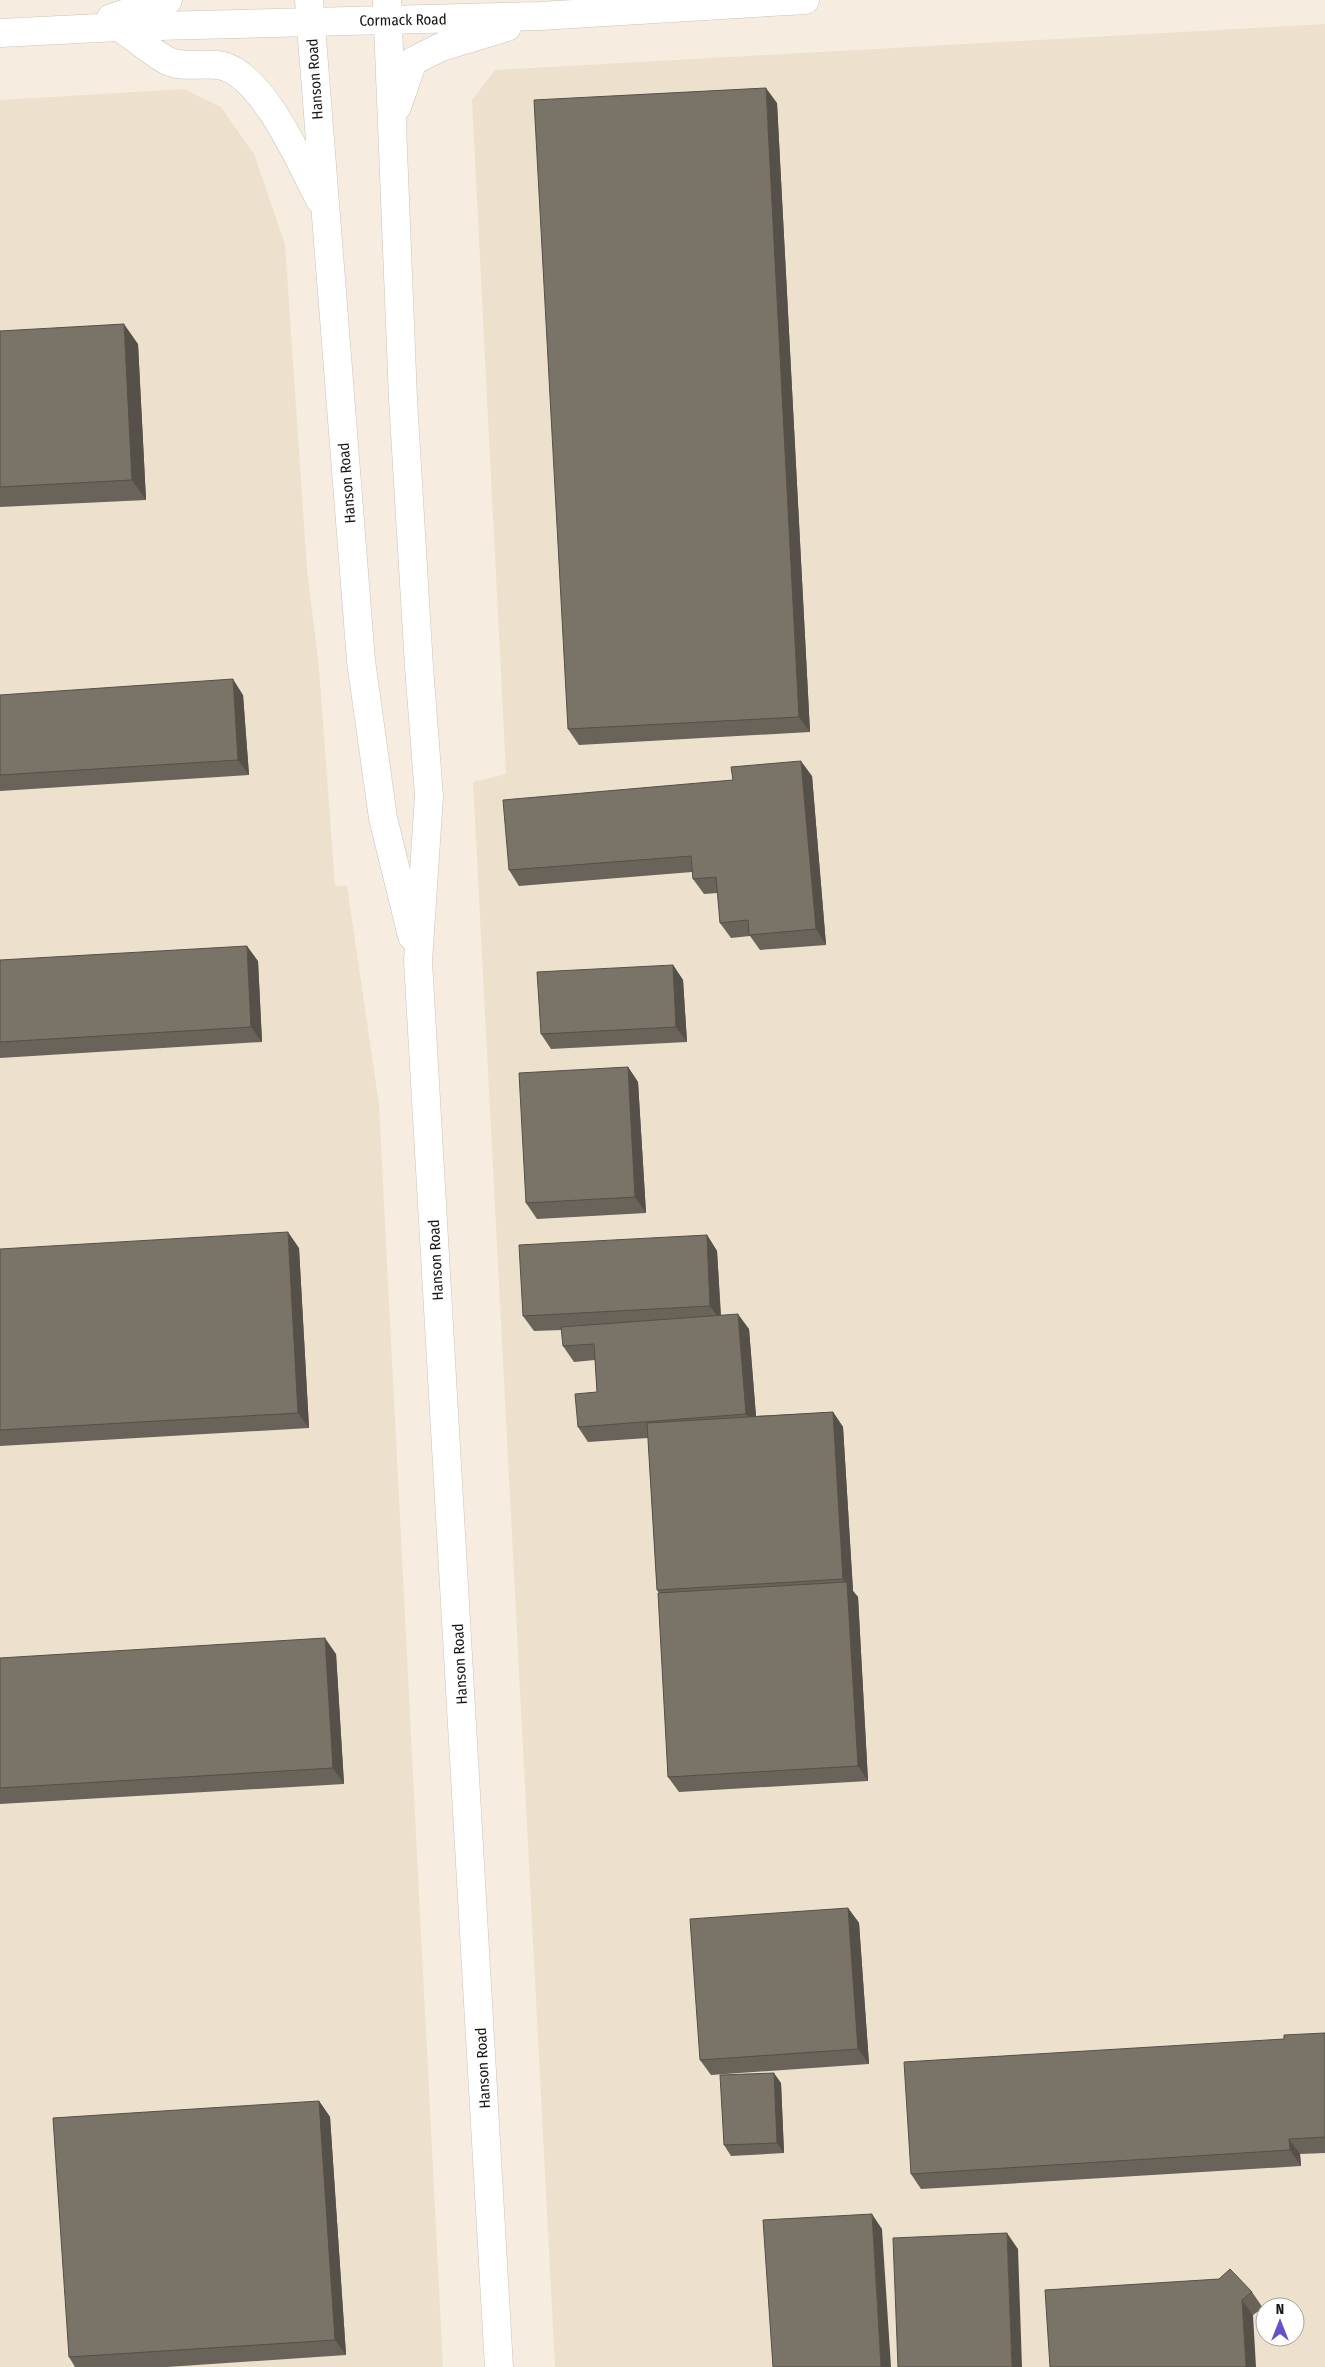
<svg xmlns="http://www.w3.org/2000/svg" width="1325" height="2367" font-family="'Fira Sans Condensed',sans-serif">
  <rect width="100%" height="100%" fill="#f6ede0"/>
  <!-- built -->
  <path fill="#ede1cd" fill-rule="evenodd" d="M 1325,24 L 1325,2367 L 555,2367 L 473,782 L 506,774 L 472,100 L 495,70 ZM 1265,2307 L 1295,2307 L 1295,2337 L 1265,2337 Z
    M 184,89 L 221,107 L 254,154 L 285,244 L 307,569 L 319,668 L 335,886 L 347,886 L 379,1104 L 443,2367 L 0,2367 L 0,100 Z"/>
  <g fill="none" stroke-linecap="round" stroke-linejoin="round">
    <defs>
      <path id="secondary" d="M 309,0 L 361,661 L 383,818 L 412,936
        M 387,0 L 403,399 L 419,667 L 429,796 L 418,961 L 499,2367
        M 111,18 L 168,0
        M 119,27 C 133,36 156,56 170,62 C 185,68 207,62 223,66 C 265,78 301,164 320,200
        M 0,33 L 119,27 L 540,16 L 805,0
        M 397,107 L 413,61 L 441,47 L 507,27"/>
    </defs>
    <!-- secondary casing -->
    <use href="#secondary" stroke="#cbc3b6" stroke-width="29"/>
    <!-- secondary -->
    <use href="#secondary" stroke="#fff" stroke-width="28"/>
  </g>
  <!-- wall -->
  <path fill="#696359" d="M 777,103 L 810,732 L 579,745 L 568,729 Z
    M 0,331 L 138,344 L 146,500 L 0,507 Z
    M 0,695 L 243,695 L 249,775 L 0,791 Z
    M 812,776 L 826,945 L 760,950 L 750,936 L 731,938 L 720,923 L 718,893 L 704,894 L 693,879 L 692,872 L 519,886 L 509,870 Z
    M 0,960 L 258,961 L 262,1042 L 0,1058 Z
    M 673,965 L 683,980 L 687,1042 L 551,1049 L 541,1034 Z
    M 628,1067 L 638,1082 L 646,1213 L 537,1219 L 526,1203 Z
    M 707,1235 L 717,1251 L 721,1315 L 749,1329 L 756,1416 L 833,1412 L 843,1427 L 853,1591 L 858,1597 L 868,1781 L 679,1792 L 668,1777 L 659,1593 L 657,1590 L 648,1438 L 588,1442 L 578,1427 L 597,1392 L 595,1360 L 574,1362 L 563,1346 L 562,1330 L 534,1331 L 523,1316 Z
    M 299,1248 L 309,1428 L 0,1446 L 0,1249 Z
    M 336,1654 L 344,1784 L 0,1804 L 0,1658 Z
    M 848,1908 L 859,1923 L 869,2064 L 711,2075 L 700,2060 Z
    M 1325,2033 L 1325,2153 L 1300,2154 L 1301,2166 L 921,2189 L 911,2174 L 1284,2039 Z
    M 781,2083 L 784,2153 L 731,2156 L 724,2145 Z
    M 319,2101 L 330,2117 L 346,2355 L 167,2367 L 75,2367 L 69,2357 Z
    M 1219,2279 L 1252,2292 L 1263,2308 L 1253,2315 Z"/>
  <!-- shaded-wall -->
  <path fill="#555048" d="M 766,88 L 777,103 L 810,732 L 799,717 Z
    M 124,324 L 138,344 L 146,500 L 132,480 Z
    M 233,679 L 243,695 L 249,775 L 238,760 Z
    M 801,761 L 812,776 L 826,945 L 816,929 Z
    M 247,946 L 258,961 L 262,1042 L 251,1027 Z
    M 673,965 L 683,980 L 687,1042 L 676,1027 Z
    M 628,1067 L 638,1082 L 646,1213 L 635,1197 Z
    M 288,1232 L 299,1248 L 309,1428 L 298,1413 Z
    M 707,1235 L 717,1251 L 721,1321 L 710,1306 Z
    M 738,1314 L 749,1329 L 757,1429 L 746,1414 Z
    M 833,1412 L 843,1427 L 853,1591 L 858,1597 L 868,1781 L 858,1766 L 847,1585 L 843,1579 Z
    M 325,1638 L 336,1654 L 344,1784 L 333,1768 Z
    M 848,1908 L 859,1923 L 869,2064 L 858,2049 Z
    M 774,2073 L 781,2083 L 784,2153 L 777,2143 Z
    M 319,2101 L 330,2117 L 346,2355 L 335,2340 Z
    M 1289,2139 L 1300,2154 L 1301,2166 L 1290,2150 Z
    M 872,2214 L 882,2229 L 891,2367 L 881,2367 Z
    M 1007,2233 L 1018,2249 L 1022,2367 L 1012,2367 Z
    M 1242,2300 L 1253,2315 L 1256,2367 L 1246,2367 Z"/>
  <!-- building -->
  <path fill="#7a7367" stroke="#555048" d="M 766,88 L 799,717 L 568,729 L 534,100 Z
    M 124,324 L 132,480 L 0,487 L 0,331 Z
    M 233,679 L 238,760 L 0,775 L 0,695 Z
    M 801,761 L 816,929 L 749,935 L 748,920 L 720,923 L 716,877 L 693,879 L 691,856 L 509,870 L 503,800 L 733,780 L 731,767 Z
    M 247,946 L 251,1027 L 0,1042 L 0,960 Z
    M 673,965 L 676,1027 L 541,1034 L 537,972 Z
    M 628,1067 L 635,1197 L 526,1203 L 519,1073 Z
    M 288,1232 L 298,1413 L 0,1430 L 0,1249 Z
    M 707,1235 L 710,1306 L 523,1316 L 519,1245 Z
    M 738,1314 L 746,1414 L 578,1427 L 575,1394 L 597,1392 L 594,1344 L 563,1346 L 561,1327 Z
    M 833,1412 L 843,1579 L 657,1590 L 647,1423 Z
    M 847,1582 L 858,1766 L 668,1777 L 658,1593 Z
    M 325,1638 L 333,1768 L 0,1788 L 0,1658 Z
    M 848,1908 L 858,2049 L 700,2060 L 690,1919 Z
    M 1325,2033 L 1325,2137 L 1289,2139 L 1290,2150 L 911,2174 L 904,2062 L 1284,2039 L 1284,2035 Z
    M 774,2073 L 777,2143 L 724,2145 L 720,2075 Z
    M 319,2101 L 335,2340 L 69,2357 L 53,2118 Z
    M 872,2214 L 881,2367 L 773,2367 L 763,2220 Z
    M 1007,2233 L 1012,2367 L 898,2367 L 893,2238 Z
    M 1230,2269 L 1252,2292 L 1242,2300 L 1246,2367 L 1050,2367 L 1045,2290 L 1219,2279 Z"/>
  <g text-anchor="middle" stroke-width="4" stroke-linejoin="round" paint-order="stroke">
    <!-- street labels -->
    <g font-size="15" fill="#191612" stroke="#fff">
      <text transform="translate(403 20) rotate(-1)" y="5">Cormack Road</text>
      <text transform="translate(315 79) rotate(-94)" y="5">Hanson Road</text>
      <text transform="translate(347 483) rotate(-95)" y="5">Hanson Road</text>
      <text transform="translate(436 1260) rotate(-93)" y="5">Hanson Road</text>
      <text transform="translate(460 1664) rotate(-93)" y="5">Hanson Road</text>
      <text transform="translate(483 2068) rotate(-93)" y="5">Hanson Road</text>
    </g>
  </g>
  <!-- north arrow -->
  <g transform="translate(1280 2322)"><circle r="24" fill="#ffffff" stroke="#a3a2a0"/>
  <path d="M0-4L9 19L0 12L-9 19Z" fill="#6751cb"/>
  <text y="-8" font-size="14" font-weight="bold" text-anchor="middle" fill="#191612">N</text>
  </g>
</svg>
